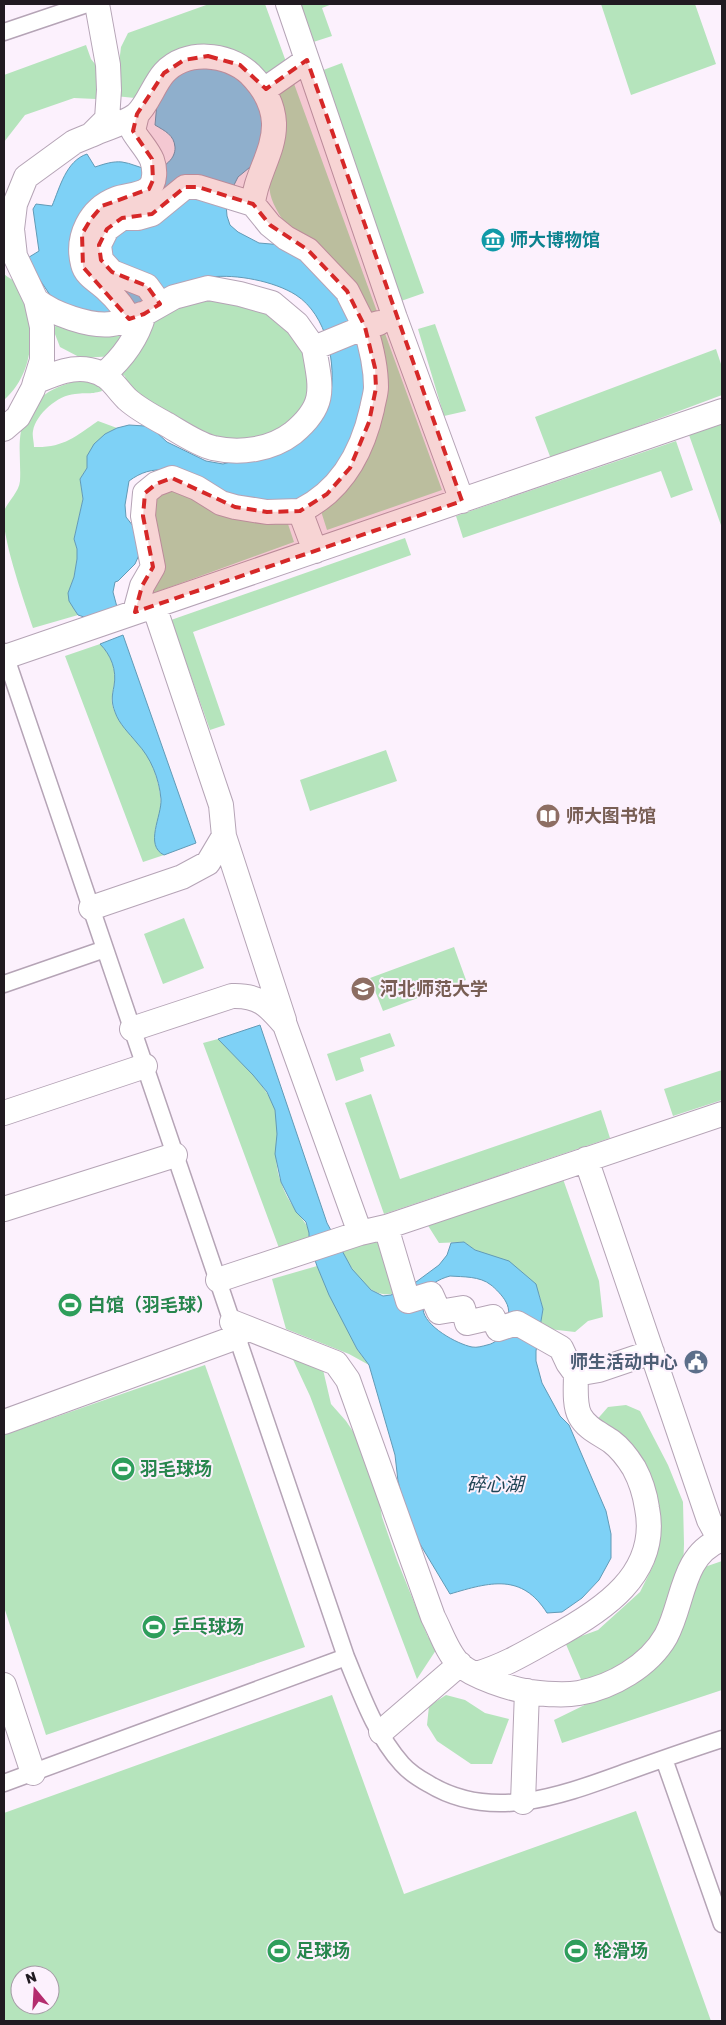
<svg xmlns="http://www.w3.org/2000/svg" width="726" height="2025" font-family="'Golos Text','Noto Sans SC',sans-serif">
  <rect width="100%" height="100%" fill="#fcf1fd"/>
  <!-- green -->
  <path fill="#b5e4bc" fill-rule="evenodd" d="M 209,4 L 265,4 L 442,490 L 327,530 L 320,508 L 376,429 L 286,225 C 272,203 266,194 271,167 L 135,98 L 115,96 L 121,47 L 128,33 Z
    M 289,4 L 332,4 L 322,8 L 332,36 L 304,45 Z
    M 601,4 L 695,4 L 716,64 L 631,95 Z
    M 86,45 L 91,59 L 104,75 L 96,99 L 74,98 L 25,115 L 4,142 L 4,75 Z
    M 342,63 L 424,293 L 401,301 L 318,72 Z
    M 4,274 C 12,281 22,282 26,294 C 28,300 28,308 29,314 C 34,345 29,378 4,400 Z
    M 225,297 L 272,315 L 286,328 L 308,357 L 310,401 L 282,434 L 236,444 L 205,433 L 128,395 L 125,376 L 117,372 L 147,317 L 169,303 Z
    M 60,321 L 138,326 L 115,356 L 81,358 L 60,347 L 53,329 Z
    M 435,324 L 466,411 L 444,416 L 418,329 Z
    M 716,349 L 722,367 L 722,395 L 551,459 L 535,417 Z
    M 84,379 L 99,381 L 102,391 C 88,395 87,392 75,394 C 58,395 36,414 33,431 C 32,436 34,442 34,447 C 63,448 75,437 98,421 L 117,428 L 105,434 L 87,456 L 87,468 L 80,479 L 83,499 L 74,539 L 77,549 L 77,559 L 74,577 L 68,593 L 74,609 L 78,615 L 33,628 C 25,603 0,534 4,511 C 8,501 19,492 20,481 C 21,464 18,447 21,431 C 28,397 55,386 84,379 Z
    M 722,423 L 722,528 L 689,435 Z
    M 676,441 L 693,490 L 671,498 L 661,471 L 463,538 L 456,516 Z
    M 170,484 L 285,515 L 294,542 L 151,594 L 157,537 L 153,499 Z
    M 405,538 L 411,555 L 193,632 L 225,725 L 210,730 L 171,620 Z
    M 100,644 C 111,655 117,670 114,685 C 113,692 111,697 112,704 C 118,729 143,741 152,764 C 158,781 163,798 160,817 C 159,821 155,826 155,831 C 155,838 159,847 161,853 L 164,855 L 143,862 L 65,656 Z
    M 386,750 L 397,781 L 310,811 L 300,780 Z
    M 184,918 L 204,968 L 163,984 L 144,934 Z
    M 454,947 L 466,980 L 383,1011 L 370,978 Z
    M 390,1033 L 395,1046 L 360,1058 L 364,1071 L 336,1081 L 327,1054 Z
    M 218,1039 C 235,1052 270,1090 275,1110 C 277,1117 277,1126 277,1133 C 277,1151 274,1164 281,1182 C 284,1192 289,1201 295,1209 C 302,1221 309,1223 310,1239 L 279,1248 L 203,1043 Z
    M 722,1070 L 722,1100 L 673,1116 L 664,1089 Z
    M 371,1094 L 400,1179 L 601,1110 L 610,1138 L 384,1214 L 345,1103 Z
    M 563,1179 L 599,1281 L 603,1317 L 588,1321 L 575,1332 L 540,1328 L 543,1309 L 539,1294 L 529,1278 L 494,1257 L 475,1250 L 464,1242 L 439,1243 L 427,1224 Z
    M 395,1234 L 399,1292 C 370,1303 354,1273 342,1251 Z
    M 317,1266 L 357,1349 L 369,1365 L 349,1354 L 286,1329 L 272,1279 Z
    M 289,1351 L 321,1361 L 331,1404 L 346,1421 L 360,1442 L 378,1493 L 382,1517 L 397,1560 L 428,1637 L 438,1647 L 417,1679 L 310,1396 Z
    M 205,1365 L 305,1647 L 46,1735 L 4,1607 L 4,1435 Z
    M 626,1405 L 640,1411 L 668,1465 L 683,1502 L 684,1544 L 683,1570 L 668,1616 L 636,1658 L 583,1684 L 565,1642 L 598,1630 L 640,1592 L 654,1564 L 660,1528 L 594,1423 L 608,1407 Z
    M 722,1561 L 722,1690 L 562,1743 L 554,1720 L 605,1695 L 630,1686 L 693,1571 Z
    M 332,1695 L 404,1894 L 636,1811 L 711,2021 L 4,2021 L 4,1813 ZM 20,1975 L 50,1975 L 50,2005 L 20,2005 Z
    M 446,1695 L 465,1700 L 485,1713 L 509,1719 L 492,1764 L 471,1764 L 437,1741 L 427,1725 L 429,1706 Z"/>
  <!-- water -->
  <path fill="#7ed1f6" stroke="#629ab6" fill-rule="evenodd" d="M 189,64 L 234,67 L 269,120 L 255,163 L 238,177 L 229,195 L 226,204 L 227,216 L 230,225 L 238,232 L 259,243 L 283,245 L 333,282 L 351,315 L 367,378 L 362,415 L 332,479 L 318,495 L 259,508 L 166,470 C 152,469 141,472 129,481 L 125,505 L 126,517 L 133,526 L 139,555 L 135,564 L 118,581 L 115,582 L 113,592 L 117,607 L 87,618 L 78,615 L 74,609 L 69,601 L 68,593 L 74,577 L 77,559 L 77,549 L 74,539 L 83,499 L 80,479 L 87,468 L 87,456 L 94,444 L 105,434 L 117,428 L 129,425 L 145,426 L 154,430 L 167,442 L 206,461 L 223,464 L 248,457 L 330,398 C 337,364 327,315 296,295 C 274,281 236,274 211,277 C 200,278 189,285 179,289 C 153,299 127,310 101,320 L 58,302 L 50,295 L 26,259 L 39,251 L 33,209 L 36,204 L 52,206 C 60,187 66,161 87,154 L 95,167 C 104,164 113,161 122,162 C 131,163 139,168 148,169 C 161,171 176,160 175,147 C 174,135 165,131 155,125 L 158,92 Z
    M 123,635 L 196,843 L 164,855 C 144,845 162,816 161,799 C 159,778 151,758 137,743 C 129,733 119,724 115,712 C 111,702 112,696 114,686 C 117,670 111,655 100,644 Z
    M 260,1025 L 327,1223 L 352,1269 L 371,1290 L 383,1296 L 391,1295 L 416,1282 L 439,1265 L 447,1255 L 451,1243 L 464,1242 L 475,1250 L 509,1261 L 536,1284 L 543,1309 L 536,1351 L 536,1361 L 542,1383 L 560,1416 L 569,1425 L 606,1511 L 611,1534 L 611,1558 L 599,1580 L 582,1598 L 562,1612 L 547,1613 C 522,1573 490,1582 450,1594 L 417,1539 L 407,1517 L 398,1481 L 395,1455 L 369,1365 L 357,1349 L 329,1295 L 317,1266 L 309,1243 L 309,1233 L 306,1222 L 296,1212 L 281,1182 L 275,1154 L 277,1134 L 275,1110 L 267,1092 L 253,1075 L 218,1039 ZM 450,1276 C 463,1277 480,1276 491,1285 C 495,1288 503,1296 506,1302 C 514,1316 504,1342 487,1345 C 483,1346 477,1348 472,1347 C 457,1344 424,1326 423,1309 C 423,1305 425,1301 425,1297 C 427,1285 439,1279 450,1276 Z"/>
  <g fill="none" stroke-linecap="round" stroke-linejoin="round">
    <defs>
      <path id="service" d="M 4,32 L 87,4
        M 4,652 L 346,1657 C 361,1693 375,1734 402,1764 C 409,1772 420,1779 429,1784 C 493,1823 565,1794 629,1771 C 660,1760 691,1749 722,1739
        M 4,984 L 105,949
        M 664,1759 L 722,1924
        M 4,1783 L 346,1657"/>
      <path id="pedestrian" d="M 288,4 L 395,318 L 462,501
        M 264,90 L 307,60
        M 36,300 C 53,314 90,327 112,324 C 122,323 133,317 142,314
        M 160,304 L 147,286 L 112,272 L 101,260 L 99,245 L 107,229 L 122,218 L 138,218 L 152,214 L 185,187 L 198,187 L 253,204
        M 129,319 C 124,308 117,299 108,291 C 100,282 86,277 83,264 C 76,237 90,209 116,199 C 126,195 139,196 148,189 C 156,183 155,168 152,160 C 148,150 138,140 133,131 L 137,114
        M 103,375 C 123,358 137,339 144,314 L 174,297 L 208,288 L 240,294 L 272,303 L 297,324 L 314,348
        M 35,382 C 52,375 70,366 90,370 C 110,374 114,386 127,399 C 138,409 153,417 166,424 C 180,432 197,444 213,448 C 240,454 271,450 293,433 C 327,405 321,388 314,348 L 365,327 L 347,291 L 308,250 L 286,238 L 270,225 L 253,204 C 255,176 275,152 274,123 C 273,103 264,88 250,74 C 227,53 186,49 164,73 C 154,84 147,106 136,115 C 124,124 105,128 91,135
        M 4,429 L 18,417 L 33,389 L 42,360 L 42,327 L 36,300 L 15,256 L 12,229 L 15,204 L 26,177 L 74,142 L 91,135 L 107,119 L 109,90 L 108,65 L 97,4
        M 300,511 C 341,491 362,453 372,409 C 373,402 376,394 376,387 C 376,366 371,346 365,327 L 379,323
        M 135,612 L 142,586 L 153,567 L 143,516 L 145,493 L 156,484 L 172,478 L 197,488 L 221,503 L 235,507 L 267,512 L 300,511 L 315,551
        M 5,657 L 722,411
        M 224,836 L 284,1020
        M 91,908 L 182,877 L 208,863 L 224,836 L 221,805 L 154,606
        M 132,1029 L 232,996 C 259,995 268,1005 285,1025 L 360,1233
        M 4,1113 L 145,1066
        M 586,1159 L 709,1520 L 720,1540 L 722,1540
        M 4,1209 L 175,1155
        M 386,1227 L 408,1301 L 431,1294 L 439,1312 L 463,1308 L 467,1323 L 493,1317 L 498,1329 L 517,1323 L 561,1348 L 568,1363 L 576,1374 L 599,1370 L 652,1352
        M 218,1280 L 360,1233 L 386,1227 L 722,1114
        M 232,1322 L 336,1363 L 348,1380 L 433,1617 C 441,1632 447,1652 459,1664 C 473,1677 511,1689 530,1692 C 546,1694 563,1696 579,1693 C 612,1687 649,1666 666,1636 C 684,1603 681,1556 720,1540
        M 4,1422 L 237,1337
        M 476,1674 C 504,1666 527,1652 552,1638 C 602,1611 660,1574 647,1508 C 645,1494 641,1481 634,1468 C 629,1460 620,1448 612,1442 C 601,1434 587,1429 580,1416 C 574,1405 576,1386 576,1374
        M 4,1685 L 33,1773
        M 381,1732 L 460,1664
        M 523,1802 L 527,1691"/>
    </defs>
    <!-- service casing -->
    <use href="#service" stroke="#b5a4b6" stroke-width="19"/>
    <!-- pedestrian casing -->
    <use href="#pedestrian" stroke="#b5a4b6" stroke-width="26"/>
    <!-- service -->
    <use href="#service" stroke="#fff" stroke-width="16"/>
    <!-- pedestrian -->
    <use href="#pedestrian" stroke="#fff" stroke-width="24"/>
  </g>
  <!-- marked area -->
  <path fill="#d62828" fill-opacity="0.2" stroke="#d62828" stroke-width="4" stroke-dasharray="10 6" stroke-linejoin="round" d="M 208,56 L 240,65 L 266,89 L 307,60 L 462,501 L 135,612 L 142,586 L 153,567 L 143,516 L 145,493 L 156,484 L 172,478 L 235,507 L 267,512 L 300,511 L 327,494 L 350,468 L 369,422 L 376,388 L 375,368 L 365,327 L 347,291 L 308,250 L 270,225 L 253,204 L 198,187 L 185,187 L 152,214 L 122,218 L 107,229 L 99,245 L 101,260 L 112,272 L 147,286 L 160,304 L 144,314 L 129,319 L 83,267 L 82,234 L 91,219 L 102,206 L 149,189 L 153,180 L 152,159 L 133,131 L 137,114 L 164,73 L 184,60 Z"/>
  <!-- icons -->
  <defs>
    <symbol id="museum-disc" viewBox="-11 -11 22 22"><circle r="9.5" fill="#0f9aa8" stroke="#fcf1fd"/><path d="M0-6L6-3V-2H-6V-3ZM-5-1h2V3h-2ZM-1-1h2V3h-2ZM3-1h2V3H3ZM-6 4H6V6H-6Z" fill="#fff"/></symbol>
    <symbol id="library-disc" viewBox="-11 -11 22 22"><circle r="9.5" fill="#8d6e63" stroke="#fcf1fd"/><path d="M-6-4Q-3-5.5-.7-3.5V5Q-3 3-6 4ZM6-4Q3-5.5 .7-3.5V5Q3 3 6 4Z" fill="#fff"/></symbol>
    <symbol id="university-disc" viewBox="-11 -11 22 22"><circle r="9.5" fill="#8d6e63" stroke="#fcf1fd"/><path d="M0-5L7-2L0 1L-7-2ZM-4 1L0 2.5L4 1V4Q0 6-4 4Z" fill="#fff"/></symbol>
    <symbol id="stadium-disc" viewBox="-11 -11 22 22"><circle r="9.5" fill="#2e9e5b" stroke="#fcf1fd"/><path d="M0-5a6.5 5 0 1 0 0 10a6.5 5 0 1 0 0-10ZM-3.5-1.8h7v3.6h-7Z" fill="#fff"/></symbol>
    <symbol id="civic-disc" viewBox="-11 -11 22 22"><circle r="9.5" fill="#5c6f8a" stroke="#fcf1fd"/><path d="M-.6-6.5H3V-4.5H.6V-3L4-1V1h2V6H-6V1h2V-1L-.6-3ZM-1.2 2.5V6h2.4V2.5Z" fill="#fff"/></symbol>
  </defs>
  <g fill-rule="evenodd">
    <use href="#museum-disc" x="479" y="226" width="28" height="28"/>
    <use href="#library-disc" x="534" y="802" width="28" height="28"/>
    <use href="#university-disc" x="349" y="975" width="28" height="28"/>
    <use href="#stadium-disc" x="56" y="1291" width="28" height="28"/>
    <use href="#civic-disc" x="682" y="1348" width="28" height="28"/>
    <use href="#stadium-disc" x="109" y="1455" width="28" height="28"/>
    <use href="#stadium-disc" x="140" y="1613" width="28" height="28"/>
    <use href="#stadium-disc" x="265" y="1937" width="28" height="28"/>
    <use href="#stadium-disc" x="562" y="1937" width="28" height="28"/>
  </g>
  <g text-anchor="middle" stroke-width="4" stroke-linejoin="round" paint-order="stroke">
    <!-- culture labels -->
    <g font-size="18" font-weight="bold" fill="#0d838f" stroke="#fcf1fd" text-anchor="start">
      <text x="510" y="246">师大博物馆</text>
    </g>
    <!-- education labels -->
    <g font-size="18" font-weight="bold" fill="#785e54" stroke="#fcf1fd" text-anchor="start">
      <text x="566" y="822">师大图书馆</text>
      <text x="380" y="995">河北师范大学</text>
    </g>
    <!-- leisure labels -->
    <g font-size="18" font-weight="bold" fill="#27864d" stroke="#fcf1fd" text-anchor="start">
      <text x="88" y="1311">白馆（羽毛球）</text>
      <text x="140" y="1475">羽毛球场</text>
      <text x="172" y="1633">乒乓球场</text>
      <text x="296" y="1957">足球场</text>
      <text x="594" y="1957">轮滑场</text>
    </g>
    <!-- service labels -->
    <g font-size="18" font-weight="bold" fill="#4e5e75" stroke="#fcf1fd" text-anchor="end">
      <text x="678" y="1368">师生活动中心</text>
    </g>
    <!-- water labels -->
    <g font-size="19" font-style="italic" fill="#204555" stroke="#fcf1fd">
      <text x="495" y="1491">碎心湖</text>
    </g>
  </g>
  <!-- border -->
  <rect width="726" height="2025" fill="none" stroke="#211a21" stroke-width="10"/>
  <!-- north arrow -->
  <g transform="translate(35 1990) rotate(342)"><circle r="24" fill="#fcf1fd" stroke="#a49ba5"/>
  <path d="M0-4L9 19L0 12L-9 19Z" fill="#b42c6e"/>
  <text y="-8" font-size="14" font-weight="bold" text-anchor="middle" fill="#211a21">N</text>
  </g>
</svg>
